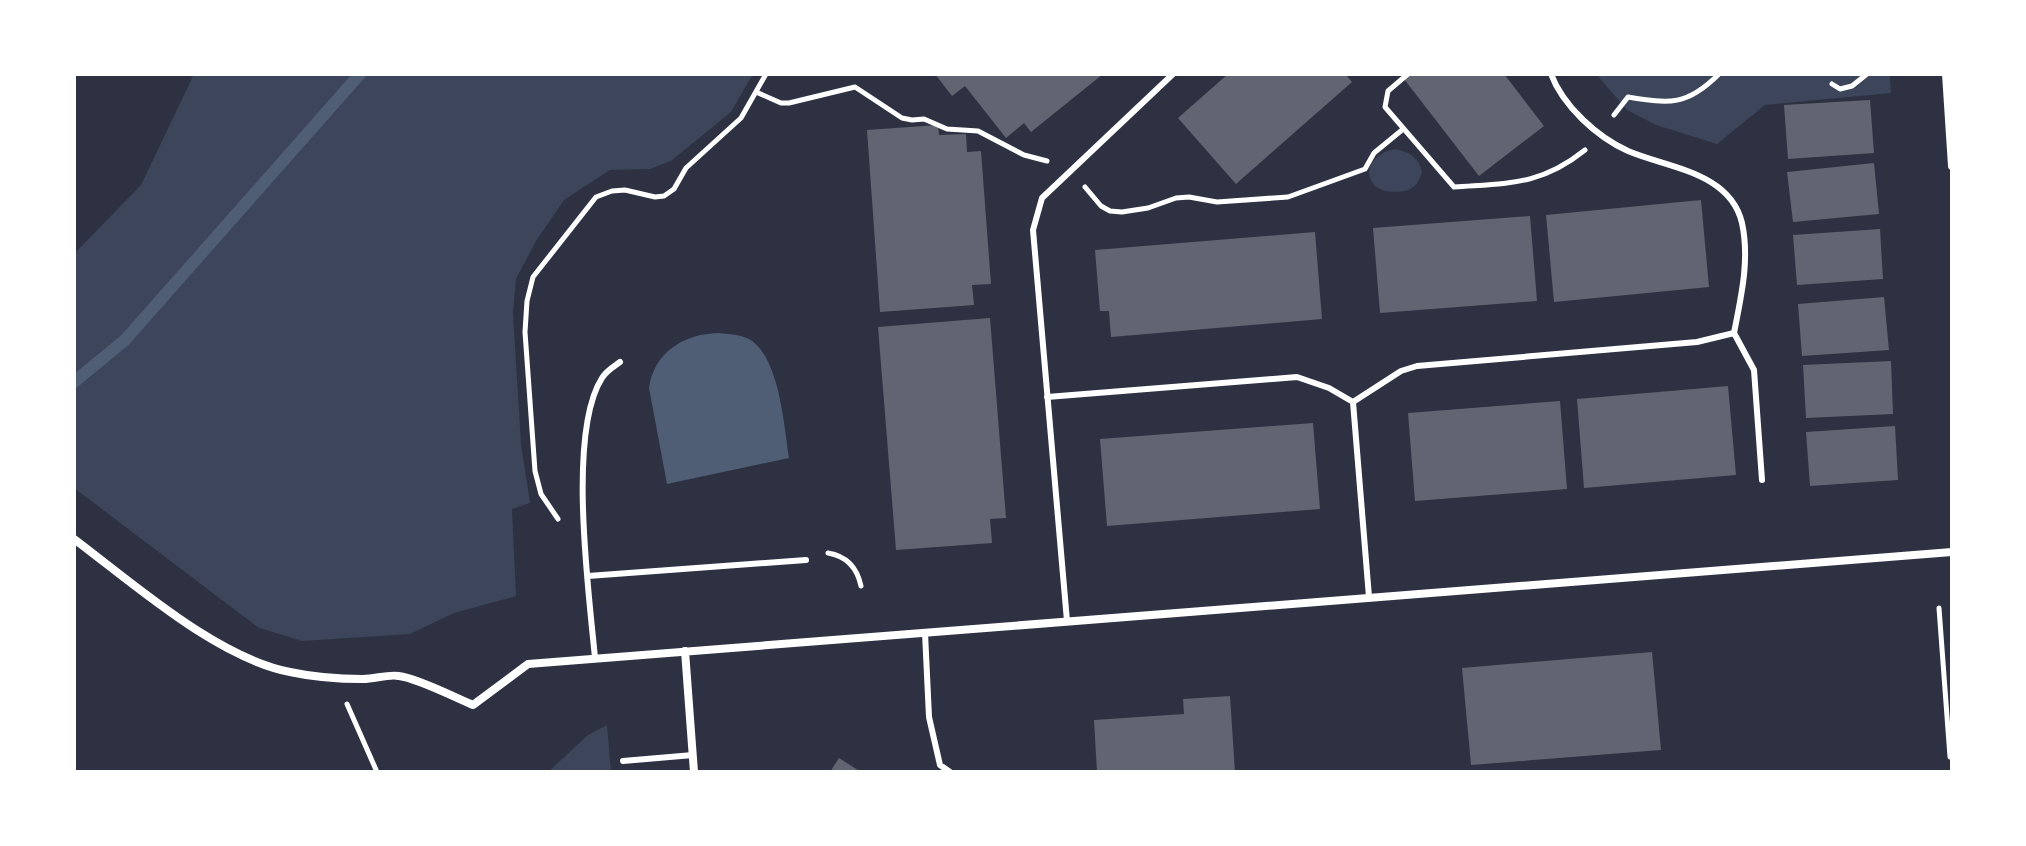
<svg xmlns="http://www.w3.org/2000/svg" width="2026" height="846" font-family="'Exo 2',sans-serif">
  <rect width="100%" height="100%" fill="#2d3142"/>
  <!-- green -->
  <path fill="#3c4559" d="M 194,74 L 753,74 L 731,112 L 671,161 L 650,169 L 610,170 L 564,200 L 536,241 L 516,279 L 513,313 L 521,444 L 530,503 L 512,509 L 516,596 L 454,613 L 410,634 L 302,641 L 259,628 L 74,488 L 74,254 L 141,185 Z
    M 1596,74 L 1890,74 L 1891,93 L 1765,105 L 1717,144 L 1656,125 L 1627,110 Z
    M 1395,149 C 1409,152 1419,157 1422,172 C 1420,178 1418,184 1412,188 C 1404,194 1381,193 1374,185 C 1360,168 1379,151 1395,149 Z
    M 607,725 L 611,772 L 548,772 L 588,735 Z"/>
  <!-- water -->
  <path fill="#4f5d75" d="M 718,333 C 726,334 736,334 744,337 C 779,348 784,426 789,458 L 667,484 L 649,388 C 654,352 684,334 718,333 Z"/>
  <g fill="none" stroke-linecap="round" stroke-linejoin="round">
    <!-- stream -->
    <path stroke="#4f5d75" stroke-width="12" d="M 74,382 L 125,340 L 360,74"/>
  </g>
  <!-- building -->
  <path fill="#626471" d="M 935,74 L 1103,74 L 1031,132 L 1024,123 L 1006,138 L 965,86 L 952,96 Z
    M 1228,74 L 1345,74 L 1352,82 L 1236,184 L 1178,118 Z
    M 1411,74 L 1504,74 L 1544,126 L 1479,176 L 1404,79 Z
    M 1870,100 L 1874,153 L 1788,159 L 1784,105 Z
    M 938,125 L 939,135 L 966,134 L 967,152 L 981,151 L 991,284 L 972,285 L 974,305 L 880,312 L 867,130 Z
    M 1874,163 L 1879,214 L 1793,222 L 1787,172 Z
    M 1701,200 L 1709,287 L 1554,302 L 1546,215 Z
    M 1530,216 L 1537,301 L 1380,313 L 1373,228 Z
    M 1880,229 L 1883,279 L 1797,285 L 1793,235 Z
    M 1315,232 L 1322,319 L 1111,337 L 1109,311 L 1100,311 L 1095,250 Z
    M 1884,297 L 1889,350 L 1802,356 L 1798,304 Z
    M 990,318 L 1006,518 L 990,519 L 992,543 L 896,550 L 878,327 Z
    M 1891,361 L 1893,414 L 1806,418 L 1803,365 Z
    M 1728,386 L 1736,475 L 1584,488 L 1577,399 Z
    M 1560,401 L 1567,489 L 1415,501 L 1408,413 Z
    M 1313,423 L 1320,509 L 1107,526 L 1100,439 Z
    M 1895,426 L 1898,480 L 1810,486 L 1806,432 Z
    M 1652,652 L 1661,750 L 1471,765 L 1462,668 Z
    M 1230,696 L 1235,772 L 1097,772 L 1094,720 L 1184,714 L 1183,699 Z
    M 839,758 L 861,772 L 830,772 Z"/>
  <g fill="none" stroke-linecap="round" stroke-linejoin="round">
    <!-- path -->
    <path stroke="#fff" stroke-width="5" d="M 1408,74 L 1388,91 L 1385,107 L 1454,187 C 1508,183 1540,186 1585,150
      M 1832,84 L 1840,89 L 1852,86 L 1867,74
      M 756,92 L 781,103 L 789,103 L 855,87 L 902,118 L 912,120 L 924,119 L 947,129 L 978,131 L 1024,155 L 1047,161
      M 1614,115 L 1628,97 C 1670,104 1687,106 1719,74
      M 1085,187 L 1101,206 L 1110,211 L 1122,212 L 1148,208 L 1176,198 L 1189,197 L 1217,202 L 1288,197 L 1365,169 L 1374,153 L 1402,130
      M 558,519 L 541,494 L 535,471 L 525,332 L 527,301 L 533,277 L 596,197 L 612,191 L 625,190 L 655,197 L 664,196 L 674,189 L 686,168 L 741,118 L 766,74
      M 828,553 C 846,556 857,567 861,586
      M 1939,608 L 1950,757
      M 347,704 L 377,772"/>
    <!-- service -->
    <path stroke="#fff" stroke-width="6" d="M 1551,74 C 1563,106 1597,137 1628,151 C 1668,168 1730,172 1742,223 C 1750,260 1741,297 1734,333 L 1754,370 L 1762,480
      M 1047,397 L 1297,377 L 1329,388 L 1353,402 L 1401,371 L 1417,366 L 1697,342 L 1734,333
      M 1353,402 L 1369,597
      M 588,576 L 806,560
      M 1067,621 L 1033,230 L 1042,198 L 1173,74
      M 925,633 L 929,717 L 940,765 L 950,772
      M 595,658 C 589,593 567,433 602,378 C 606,371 613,367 620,362
      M 623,761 L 693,755"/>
    <!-- minor -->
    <path stroke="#fff" stroke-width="8" d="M 1946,74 L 1952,166
      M 74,539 C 134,584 217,658 290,672 C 313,677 339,679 363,679 C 375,679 388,674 399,676 C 417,678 454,697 473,705 L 528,664 L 1952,552
      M 685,651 L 694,772"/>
  </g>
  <!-- border -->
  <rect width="2026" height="846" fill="none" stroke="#ffffff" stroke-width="152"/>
</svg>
